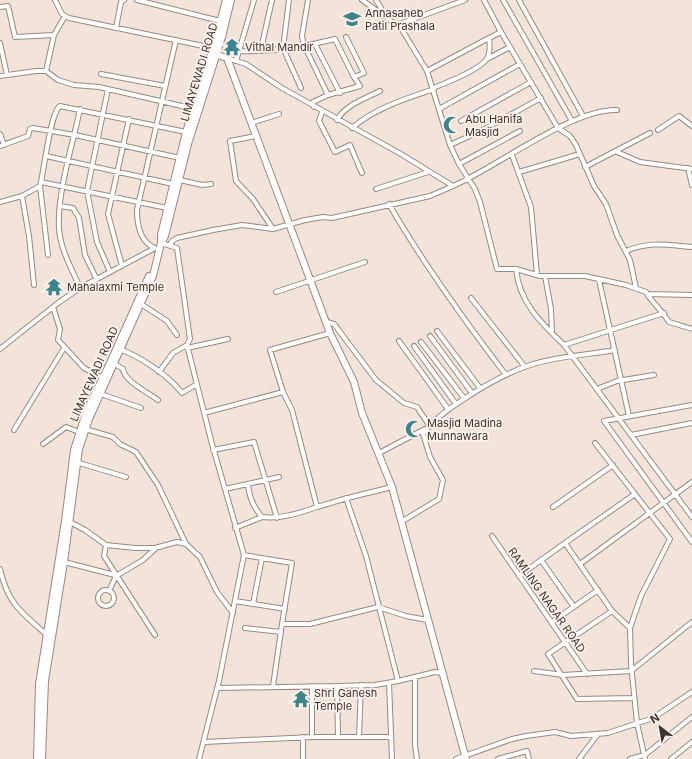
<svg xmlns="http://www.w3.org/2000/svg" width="692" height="759" font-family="Inter,sans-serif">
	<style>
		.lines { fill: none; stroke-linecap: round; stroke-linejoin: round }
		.street-casing { stroke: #978a81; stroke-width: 6 }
		.secondary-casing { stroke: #978a81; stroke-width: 8 }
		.street { stroke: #fff; stroke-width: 4 }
		.secondary { stroke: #fff; stroke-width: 6 }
		.labels { text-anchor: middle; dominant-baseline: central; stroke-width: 3.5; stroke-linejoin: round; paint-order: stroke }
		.poi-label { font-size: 11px; fill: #3a3430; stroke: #fef2ea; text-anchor: start }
		.street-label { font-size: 11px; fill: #3a3430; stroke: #fef2ea }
	</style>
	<rect width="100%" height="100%" fill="#f3e4db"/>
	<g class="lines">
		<g class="street-casing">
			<path id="street" d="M55,0L62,14L69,18L213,48
				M137,0L220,21
				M289,0L283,48L301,88
				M308,0L302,36L304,45L328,95
				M362,0L401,28L427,71L450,145L459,164L475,189L480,202L497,269H516L540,276H585L626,285L646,292C652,303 662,310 669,322L692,329
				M376,0L381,8L378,12
				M484,0L501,32L558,128L570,136L576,145L594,186L606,204L617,235L630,260L636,288
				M503,0L572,121
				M519,0L583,116
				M0,7L8,6L15,37L54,35
				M397,25L465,0
				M116,28L121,2L124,0
				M0,43L7,75
				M315,44L340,93
				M239,51C271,52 304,47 335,39L354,77
				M262,51L263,40L272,0
				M487,59L510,47
				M236,61L254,0
				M46,71L54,35L65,16
				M427,71L489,38
				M101,74L165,86
				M0,76L36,71H46L58,80L74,85L99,87L195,109
				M433,88C446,83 478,70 486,60C491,54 490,45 489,38L501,32
				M108,89L87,191L97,242L110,272
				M314,107L313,102L328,95L360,86L354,77L364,73L346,37
				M439,109L520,64
				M322,112L319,121L335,152L350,145L362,173
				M337,120C345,105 366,98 380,91
				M461,121L531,82
				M251,123L279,114
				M352,128C375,108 405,99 434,89
				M658,130L679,116L692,126
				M0,134L4,145
				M256,136L230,141L236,181L253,199L273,229
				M450,145L485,129L541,98
				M0,146L28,136L30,129L33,128L75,135L180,158
				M617,152L640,162L692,169
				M512,155L531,207L537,275
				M46,156L173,184
				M459,164L520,131
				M585,167L650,133
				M688,168L692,185
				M519,172L580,154
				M180,180L202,185L211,184
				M41,182L167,208
				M40,186L48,255
				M453,186C497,167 573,108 617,110
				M376,189L428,172
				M22,196L29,236L34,285
				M0,202L22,196L40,186C44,172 50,113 60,106L186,132
				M389,204C424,265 464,320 506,375
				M60,206L73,208L79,218L85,255L96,278
				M161,243L177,248L190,339L187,345L212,444L244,555L219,681L199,759
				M170,245L172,241L177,238L213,230L242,225L273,229L305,220L323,217L332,218L430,196L453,186L401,154L282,88L246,64L227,58
				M155,248C140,242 137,225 137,210L176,40
				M626,251C650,241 667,245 692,247
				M122,266L108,214L129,119
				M516,269C519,302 541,323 564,345L692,517
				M545,276L551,309L552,333
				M599,280L629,416
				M80,288C72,269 60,249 59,228C57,192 73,144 80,109
				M276,292L365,262
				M647,294L692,295
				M471,298L525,367
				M141,304L167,321L177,335
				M53,307L60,329L58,340L84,368L103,378
				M327,322L334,324L376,380L404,403L417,407L429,425
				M437,331L480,388
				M430,336L472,393
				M399,341L448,409
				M421,342L464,398
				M564,345L664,313
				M414,346L456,404
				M187,348L228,339
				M0,349L58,303L80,288L155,248
				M119,349C140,356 169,376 182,393L197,384
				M115,364L123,369C124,381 149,393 158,400
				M159,372L173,353L187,345
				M597,389L617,381L654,375
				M101,394L141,408
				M692,405L604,421L692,542
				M204,413L283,392
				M85,429L113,437L120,444L136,452L158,485L186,544
				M14,430L64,348
				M631,435L692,423
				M595,443L670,539L641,596L630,628L631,664L637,723L645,759
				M43,444L66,427L79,432
				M213,450L254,442L277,518
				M379,453L425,429
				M76,462L126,477
				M248,484C249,497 253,507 262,517C287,520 311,508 334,502C353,496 372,492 392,487
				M225,489L279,477
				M346,498L366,556L398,681L435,672L442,673
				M317,507L292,410L283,392L270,350L330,333
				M553,507L613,465
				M70,522L85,530L106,545L135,548H155L177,542L186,544L200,557L217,592L233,613
				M401,522L439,499L443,480L430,457L423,434C434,419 448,409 464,399C485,385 506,373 530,365C557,356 587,355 615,350
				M235,528L262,517
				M492,536L587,674
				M565,543L635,494
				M106,545L104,556L155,635
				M244,555L292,563L282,624H310L378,607L406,616L427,620
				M541,560L574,607
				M64,562L115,575
				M580,564L692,482
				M0,569C8,604 21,612 47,635
				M519,576L565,543L612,611
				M98 598a8 8 0 1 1 16 0a8 8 0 1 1-16 0Z
				M109,591L116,576L143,560L156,548
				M235,601L285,609
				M253,604L262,558
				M552,622L598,590
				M245,628L281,632
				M630,628L612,611L548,654L577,699L634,698
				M534,671L563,675L631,671L692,622
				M415,677V745L417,759
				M389,683L392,759
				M273,686L282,624
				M312,686V737H391
				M337,686L338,736
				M217,688L337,686L375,685L398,681
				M303,737V759
				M359,737L361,685
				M204,742L312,737
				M456,759L512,739L526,736L555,732L571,736L608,733L653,718L692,692
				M498,759L527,751L529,759
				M579,759L598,734
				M630,759L645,755L692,717
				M671,759L692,742"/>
		</g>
		<g class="secondary-casing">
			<path id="secondary" d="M211,53L227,58L330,333L354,382L362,413L392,487L466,759
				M161,243V235L186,132L215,42L226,0
				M37,759L39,684L65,521L74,450L87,410L110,363L149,276
				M42,759L45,681L64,562L79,449L89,419L153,276L161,243L165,236L188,144L222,37L231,0"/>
		</g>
		<use href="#street" class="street"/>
		<use href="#secondary" class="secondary"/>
	</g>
	<defs>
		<g id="university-bare" transform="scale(1.38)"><path d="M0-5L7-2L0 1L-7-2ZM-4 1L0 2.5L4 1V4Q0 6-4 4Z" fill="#3d848d" stroke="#fef2ea" stroke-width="2.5" paint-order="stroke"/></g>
		<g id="temple-bare" transform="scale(1.38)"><path d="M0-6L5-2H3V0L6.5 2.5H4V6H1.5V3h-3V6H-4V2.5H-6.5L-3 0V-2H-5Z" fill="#3d848d" stroke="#fef2ea" stroke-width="2.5" paint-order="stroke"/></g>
		<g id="mosque-bare" transform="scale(1.38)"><path d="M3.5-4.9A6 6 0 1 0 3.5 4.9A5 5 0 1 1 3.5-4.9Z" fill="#3d848d" stroke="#fef2ea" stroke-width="2.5" paint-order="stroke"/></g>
	</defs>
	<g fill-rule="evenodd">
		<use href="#university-bare" x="352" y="19"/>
		<use href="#temple-bare" x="232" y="47"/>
		<use href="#mosque-bare" x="452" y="125"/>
		<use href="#temple-bare" x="54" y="287"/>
		<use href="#mosque-bare" x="414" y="429"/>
		<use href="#temple-bare" x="301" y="699"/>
	</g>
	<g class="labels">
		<g class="poi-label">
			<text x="365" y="13">Annasaheb<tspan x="365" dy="13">Patil Prashala</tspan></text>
			<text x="245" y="47">Vithal Mandir</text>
			<text x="465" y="119">Abu Hanifa<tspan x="465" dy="13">Masjid</tspan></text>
			<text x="67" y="287">Mahalaxmi Temple</text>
			<text x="427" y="423">Masjid Madina<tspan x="427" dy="13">Munnawara</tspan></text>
			<text x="314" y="693">Shri Ganesh<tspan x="314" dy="13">Temple</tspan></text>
		</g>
		<g class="street-label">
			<text transform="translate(199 72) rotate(-73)">LIMAYEWADI ROAD</text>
			<text transform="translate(94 374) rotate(-66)">LIMAYEWADI ROAD</text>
			<text transform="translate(547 600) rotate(55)">RAMLING NAGAR ROAD</text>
		</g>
	</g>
	<g transform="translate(660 727) rotate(329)" stroke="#fef2ea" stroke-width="3" paint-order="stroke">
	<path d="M0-3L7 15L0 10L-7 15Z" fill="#3a3430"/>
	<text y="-6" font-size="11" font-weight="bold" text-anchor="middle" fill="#3a3430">N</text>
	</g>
</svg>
